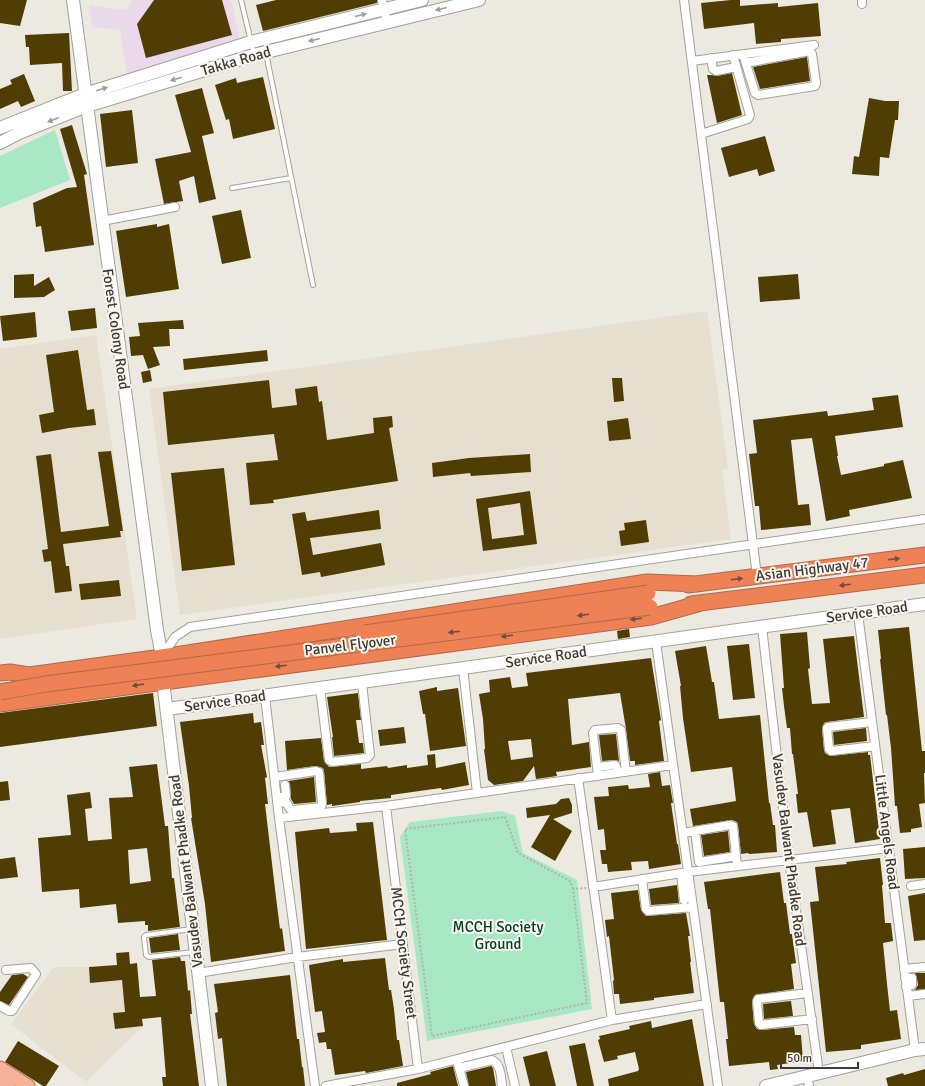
<svg xmlns="http://www.w3.org/2000/svg" width="925" height="1086" font-family="Signika,sans-serif">
	<style>
		.commercial { fill: #e9d9eb }
		.built { fill: #e6dfd0 }
		.green { fill: #a8e8c5 }
		.building { fill: #503d04; fill-rule: evenodd }
		.lines { fill: none; stroke-linecap: round; stroke-linejoin: round }
		.lane-casing { stroke: #a4a199; stroke-width: 6 }
		.street-casing { stroke: #a4a199; stroke-width: 10 }
		.secondary-casing { stroke: #a4a199; stroke-width: 14 }
		.primary-casing { stroke: #b0694b; stroke-width: 15 }
		.highway-casing { stroke: #b0694b; stroke-width: 17 }
		.path { stroke: #b5b2ac; stroke-width: 2; stroke-dasharray: 2 2; stroke-linecap: butt }
		.lane { stroke: #fff; stroke-width: 4 }
		.street { stroke: #fff; stroke-width: 8 }
		.secondary { stroke: #fff; stroke-width: 12 }
		.primary { stroke: #f5b499; stroke-width: 13 }
		.highway { stroke: #ee8255; stroke-width: 15 }
		.highway-bridge-casing { stroke: #b0694b; stroke-width: 17; stroke-linecap: butt }
		.highway-bridge { stroke: #ee8255; stroke-width: 15 }
		.oneway { fill: #9e9d9c }
		.oneway2 { fill: #725041 }
		.labels { text-anchor: middle; dominant-baseline: central; stroke-width: 4; stroke-linejoin: round; paint-order: stroke }
		.street-label { font-size: 15px; fill: #3d3b38; stroke: #faf6ee }
		.park-label { font-size: 15px; fill: #014029; stroke: #faf6ee }
	</style>
	<rect width="100%" height="100%" fill="#ece9e1"/>
	<path class="commercial" d="M132,0H231L241,45L127,75L120,30L92,27L89,5L126,10Z"/>
	<path class="built" d="M707,311L728,469L722,470L731,539L180,615L149,389Z
		M96,335L137,619L0,639V349Z
		M54,967H89L90,983L122,980L125,1012L113,1013L115,1029L143,1026L86,1082L11,1024Z"/>
	<path class="green" d="M55,130L70,180L0,208V156Z
		M502,811L515,816L523,853L577,880L592,1009L427,1041L400,837L410,822Z"/>
	<path class="building" d="M0,0H27L20,26L0,23Z
		M154,0H222L232,35L146,58L137,24Z
		M276,0H377V3L263,31L256,5Z
		M731,0H740V6L778,3V7L818,3L821,36L781,39V42L756,44L754,23L704,29L701,3Z
		M69,33L72,91H63L62,63L30,65L29,47H26L25,35Z
		M807,57L810,81L760,89L753,67Z
		M732,73L742,115L717,123L707,75H712L717,76Z
		M24,74L35,101L21,107L18,101L0,109V89L12,84L10,80Z
		M263,77L275,129L233,139L229,119L226,120L215,85L236,78L237,83Z
		M202,88L214,133L202,136L216,199L199,203L194,176L179,181L183,201L164,204L155,159L191,152L175,95Z
		M869,98L885,101H899L898,120H895L889,158L880,157L879,176L852,174L854,156L859,157Z
		M132,110L138,163L106,167L100,114Z
		M72,125L87,174L84,175L94,245L45,252L41,226L36,227L33,203L67,188L77,187L60,129Z
		M765,136L775,171L759,176L757,169L729,177L721,148Z
		M241,210L251,258L222,264L212,216Z
		M157,224V227L169,224L179,289L126,297L116,231Z
		M34,274V286L49,277L55,290L44,297L14,298V275Z
		M798,274L800,299L760,302L758,277Z
		M95,308L97,328L71,331L68,311Z
		M35,312L37,337L3,341L0,316Z
		M183,320L184,329H169L170,346L153,347L160,365L148,369L143,355L131,356L129,337L140,336L138,323Z
		M78,350L87,410L94,409L96,425L69,428L42,433L39,415L54,412L46,355Z
		M267,350L268,361L184,370L183,359Z
		M150,370L152,381L143,383L141,372Z
		M612,378H622L624,401L614,402Z
		M269,380L272,408L297,405L295,389L317,386L319,402L322,401L327,440L374,433L373,418L392,416L393,427L389,428L398,481L273,500L274,503L250,505L246,463L278,460L274,434L168,445L163,392Z
		M898,395L903,427L835,436L838,456H837L841,475L884,466V464L903,460L912,498L849,510L850,516L826,521L812,438L791,440L798,505L809,504L811,525L761,530L759,506H755L749,454L757,453L753,420L827,411L828,416L874,410L872,398Z
		M628,418L631,439L609,441L607,421Z
		M111,451L123,531H120L121,537L63,544L66,566H69L72,591L55,593L51,561L44,562L42,550L48,549L36,456L51,454L61,532L109,526L98,452Z
		M530,454L531,472L471,476L470,473L433,477L432,463L469,458Z
		M224,468L235,565L182,571L171,473Z
		M530,491L537,544L483,551L476,499ZM520,503L524,535L492,539L488,508Z
		M379,510L381,529L310,538L313,555L381,543L385,565L321,577L320,572L302,575L292,514L305,512L307,521Z
		M646,520L649,542L621,546L619,531L625,530L624,523Z
		M119,580L121,596L81,600L79,584Z
		M909,627L922,751H925V773H924L925,803L919,804L922,827L911,829V832L900,833L897,806H895L891,748L887,715H886L880,659H881L878,630Z
		M629,629L630,637L618,639L617,631Z
		M807,632L810,668L808,669L812,704L830,703L823,639L854,636L864,717L827,722L824,723L822,729L824,750L825,753L830,756L868,752V755H870L880,839L855,843L850,808L831,810L836,844L813,847L807,812L798,813L796,794H798L793,754H792L790,728H787L784,706L782,688H784L780,634Z
		M749,644L755,698L733,700L727,646Z
		M706,646L712,682H714L719,719L760,715L769,803H770L773,825H775L777,852L749,854L748,853L741,854L738,825L737,822L732,820L693,826L690,809L736,801L732,767L691,772L683,718L680,686H681L675,651Z
		M651,658L661,720L659,721L664,761L635,765V761H630L626,729L620,693L568,699L572,745L589,742L591,767L556,772L557,776L536,779L534,766L523,781L494,785L488,780L484,749H485L483,719L479,694L490,692L489,680L510,677L512,688L528,686L526,673ZM531,739L533,757L511,760L508,741Z
		M437,687V691L458,688L466,746L430,751L425,714H423L419,691Z
		M153,693L157,726L0,747V713Z
		M358,693L361,720H356L359,743H363L364,753L334,756L332,737H333L327,697Z
		M253,713L254,723L261,722L264,745H261L267,777L265,778L268,804H265L275,889L280,929L282,928L285,951L211,962L205,904L191,818H192L189,786L180,722Z
		M404,727L406,743L380,746L378,730Z
		M866,728L867,741L834,745L833,732Z
		M616,734L619,761L615,760L602,761L599,735Z
		M321,738L324,761L329,767L361,764V769L387,766L388,768L407,765V768L428,765L427,755L435,754L436,768L465,762L469,785L442,790L441,788L391,795V798L360,801V802L332,806V804L327,805L324,771L323,768L315,766L287,770L285,741Z
		M157,764L165,826H168L172,878H174L180,927L148,931V925H145V921L118,923L116,904L80,908L79,889L42,892L38,838L71,835L67,795L90,792L92,808L85,809L88,841L112,839L109,798L133,797L129,767ZM147,848L151,881L130,884L128,850Z
		M660,772L662,786L670,785L673,803H671L677,844H678L681,864L649,869L648,861L631,862L632,870L608,872L607,864H602L600,850H606L604,829L598,830L594,797L609,796L608,787L628,785L629,789L650,787L648,774Z
		M314,777L316,802L294,804L291,799L290,784L288,781Z
		M8,781L10,800L0,801V782Z
		M569,798L572,805V813L553,819L572,831L555,861L531,847L550,815L527,818L526,808L556,804L561,799Z
		M373,822L387,940L306,949L295,832L329,828L330,833L357,831L356,823Z
		M728,831L730,852L704,856L701,835Z
		M925,847V878L905,879L903,849Z
		M15,857L18,877L0,879V859Z
		M880,858L883,885H882L885,923H891L893,941L883,943L887,984L890,1011L897,1010L901,1039L861,1045V1049L826,1052L810,902L819,901L815,867L847,864L846,862Z
		M780,872L784,903H786L790,934H792L796,963L791,964L794,989L755,995L752,1002L754,1024L757,1029L761,1030L794,1027L795,1035H801L803,1061L777,1065L778,1069L770,1070L769,1062L729,1066L726,1039H728L724,1002H720L710,909H708L704,882Z
		M677,885L679,903L651,905L649,889Z
		M638,890L641,910L646,916L686,913L690,936H688L691,962H690L694,993L654,998V1000L620,1004L619,994H614L613,981L614,980L609,936L607,937L605,920L614,919L611,893Z
		M925,893V940L914,941L908,896Z
		M178,934L180,950L151,953L149,938Z
		M129,952L130,964L137,963L140,997L156,996L152,960L180,957L181,961H185L188,991L190,990L192,1014H190L199,1086H163L162,1077H166L161,1017L142,1019L143,1026L115,1029L113,1013L125,1012L122,980L90,983L89,967L117,965L116,953Z
		M385,958L389,990H391L394,1009L397,1040H399L403,1066L366,1073L365,1071L335,1075L331,1049H327L326,1042L319,1043L317,1033L325,1032L322,1011L315,1012L309,965L343,959V962Z
		M915,973H925V989L915,990L918,985L917,978Z
		M23,974L28,977L9,1005L0,1001V992L12,975Z
		M290,975L297,1039H299L302,1067H303L305,1086H227L222,1038L218,1039L215,1013L218,1012L214,984Z
		M791,1001L793,1016L764,1019L763,1004Z
		M692,1019L704,1086H609L608,1079L638,1071L639,1069L635,1052L617,1056L618,1059L604,1062L598,1040L600,1039L599,1036L630,1029L629,1026L651,1021L652,1028Z
		M18,1041L59,1066L46,1086H43L5,1062Z
		M585,1043L594,1086H577L569,1046Z
		M547,1051L556,1086H530L523,1057Z
		M453,1066L458,1086H397V1083L431,1074L430,1072Z
		M491,1066L493,1068L496,1086H469L466,1072Z
		M925,1069V1086H888L886,1078L903,1073L904,1075Z"/>
	<g class="lines">
		<g class="lane-casing">
			<path id="lane" d="M241,0L254,54
				M266,53L313,285
				M232,188L291,178
				M192,929L146,935L144,937L146,955L149,957L194,952"/>
		</g>
		<g class="street-casing">
			<path id="street" d="M382,0L387,22
				M684,0L757,576
				M862,0V4
				M743,54L755,93L758,95L815,86L816,83L812,54L810,51L746,63
				M711,58L713,69L716,71L736,67
				M692,61L814,45
				M701,134L748,119L750,115L733,55
				M102,221L175,207
				M858,614L915,1050
				M762,627L789,860L819,1073
				M656,642L718,1086
				M162,657L175,637L190,627L925,519
				M463,668L477,793
				M320,688L329,760L332,762L367,758L370,755L362,683
				M265,696L279,818L315,1086
				M872,722L828,727L827,728L829,749L831,751L875,746
				M597,767L615,765L616,766L618,773
				M598,776L593,733L595,730L618,728L621,730L626,772
				M275,777L316,771L319,772L322,804L321,807L293,810L290,809L286,802L277,803
				M578,778L612,1020
				M277,798L286,796L285,785
				M386,806L418,1069
				M279,818L386,806L673,765
				M695,831L699,862L731,857
				M683,833L730,825L733,826L737,866
				M681,873L684,900
				M642,879L646,909L648,911L693,907
				M911,886L925,884
				M593,887L688,872L889,848
				M904,969L925,967
				M198,973L297,957L403,944
				M905,978H912V985L906,987
				M808,993L758,999L757,1001L759,1023L761,1025L812,1019
				M908,996L925,994
				M0,1006L9,1011H12L36,974L31,968L6,970
				M506,1047L515,1086
				M458,1064L464,1086
				M459,1068L492,1060C501,1064 501,1077 502,1086
				M807,1076L809,1086
				M326,1086L418,1069L612,1020L707,1004"/>
		</g>
		<g class="secondary-casing">
			<path id="secondary" d="M73,0L157,630L162,657L163,681L212,1086
				M0,128L85,94L251,42L422,0
				M0,143L19,133L87,106L254,55L479,0
				M167,709L925,604
				M766,1086L915,1050L925,1049"/>
		</g>
		<g class="primary-casing">
			<path id="primary" d="M0,1068L28,1086
				M0,1081L8,1086"/>
		</g>
		<g class="highway-casing">
			<path id="highway" d="M688,585L925,555
				M691,604L925,575
				M0,673L10,672L29,675L162,657L647,582L698,584
				M0,704L651,617L701,603"/>
		</g>
		<path class="path" d="M573,889L570,881L518,853L505,817L405,829L432,1036L587,1003L573,889L586,888"/>
		<use href="#lane" class="lane"/>
		<use href="#street" class="street"/>
		<use href="#secondary" class="secondary"/>
		<use href="#primary" class="primary"/>
		<use href="#highway" class="highway"/>
		<g class="highway-bridge-casing">
			<path id="highway-bridge" d="M365,633L648,593
				M0,692L46,684L650,607"/>
		</g>
		<use href="#highway-bridge" class="highway-bridge"/>
	</g>
	<defs><path id="oneway-solid" d="M-6-.8H1V-3.2L6.5 0L1 3.2V.8H-6Z"/></defs>
	<g class="oneway">
		<use href="#oneway-solid" transform="translate(441 9) rotate(166)"/>
		<use href="#oneway-solid" transform="translate(361 15) rotate(-14)"/>
		<use href="#oneway-solid" transform="translate(314 40) rotate(166)"/>
		<use href="#oneway-solid" transform="translate(176 79) rotate(163)"/>
		<use href="#oneway-solid" transform="translate(102 89) rotate(-17)"/>
		<use href="#oneway-solid" transform="translate(53 120) rotate(159)"/>
	</g>
	<g class="oneway2">
		<use href="#oneway-solid" transform="translate(894 559) rotate(-7)"/>
		<use href="#oneway-solid" transform="translate(737 579) rotate(-7)"/>
		<use href="#oneway-solid" transform="translate(845 585) rotate(173)"/>
		<use href="#oneway-solid" transform="translate(583 615) rotate(173)"/>
		<use href="#oneway-solid" transform="translate(636 619) rotate(173)"/>
		<use href="#oneway-solid" transform="translate(454 632) rotate(173)"/>
		<use href="#oneway-solid" transform="translate(507 636) rotate(173)"/>
		<use href="#oneway-solid" transform="translate(281 666) rotate(173)"/>
		<use href="#oneway-solid" transform="translate(138 685) rotate(172)"/>
	</g>
	<g class="labels">
		<g class="street-label">
			<text transform="translate(236 61) rotate(-16)">Takka Road</text>
			<text transform="translate(116 329) rotate(82)">Forest Colony Road</text>
			<text transform="translate(812 569) rotate(-7)">Asian Highway 47</text>
			<text transform="translate(867 612) rotate(-8)">Service Road</text>
			<text transform="translate(350 645) rotate(-7)">Panvel Flyover</text>
			<text transform="translate(546 657) rotate(-8)">Service Road</text>
			<text transform="translate(225 701) rotate(-8)">Service Road</text>
			<text transform="translate(887 832) rotate(83)">Little Angels Road</text>
			<text transform="translate(789 850) rotate(83)">Vasudev Balwant Phadke Road</text>
			<text transform="translate(186 871) rotate(-97)">Vasudev Balwant Phadke Road</text>
			<text transform="translate(404 953) rotate(83)">MCCH Society Street</text>
		</g>
		<g class="park-label">
			<text x="498" y="927">MCCH Society<tspan x="498" dy="17">Ground</tspan></text>
		</g>
	</g>
	<path d="M781 1062v6h77v-6" fill="none" stroke="#3d3b38" stroke-width="2"/>
	<text x="787" y="1062" font-size="12" fill="#3d3b38" stroke="#faf6ee" stroke-width="3" paint-order="stroke">50 m</text>
</svg>
